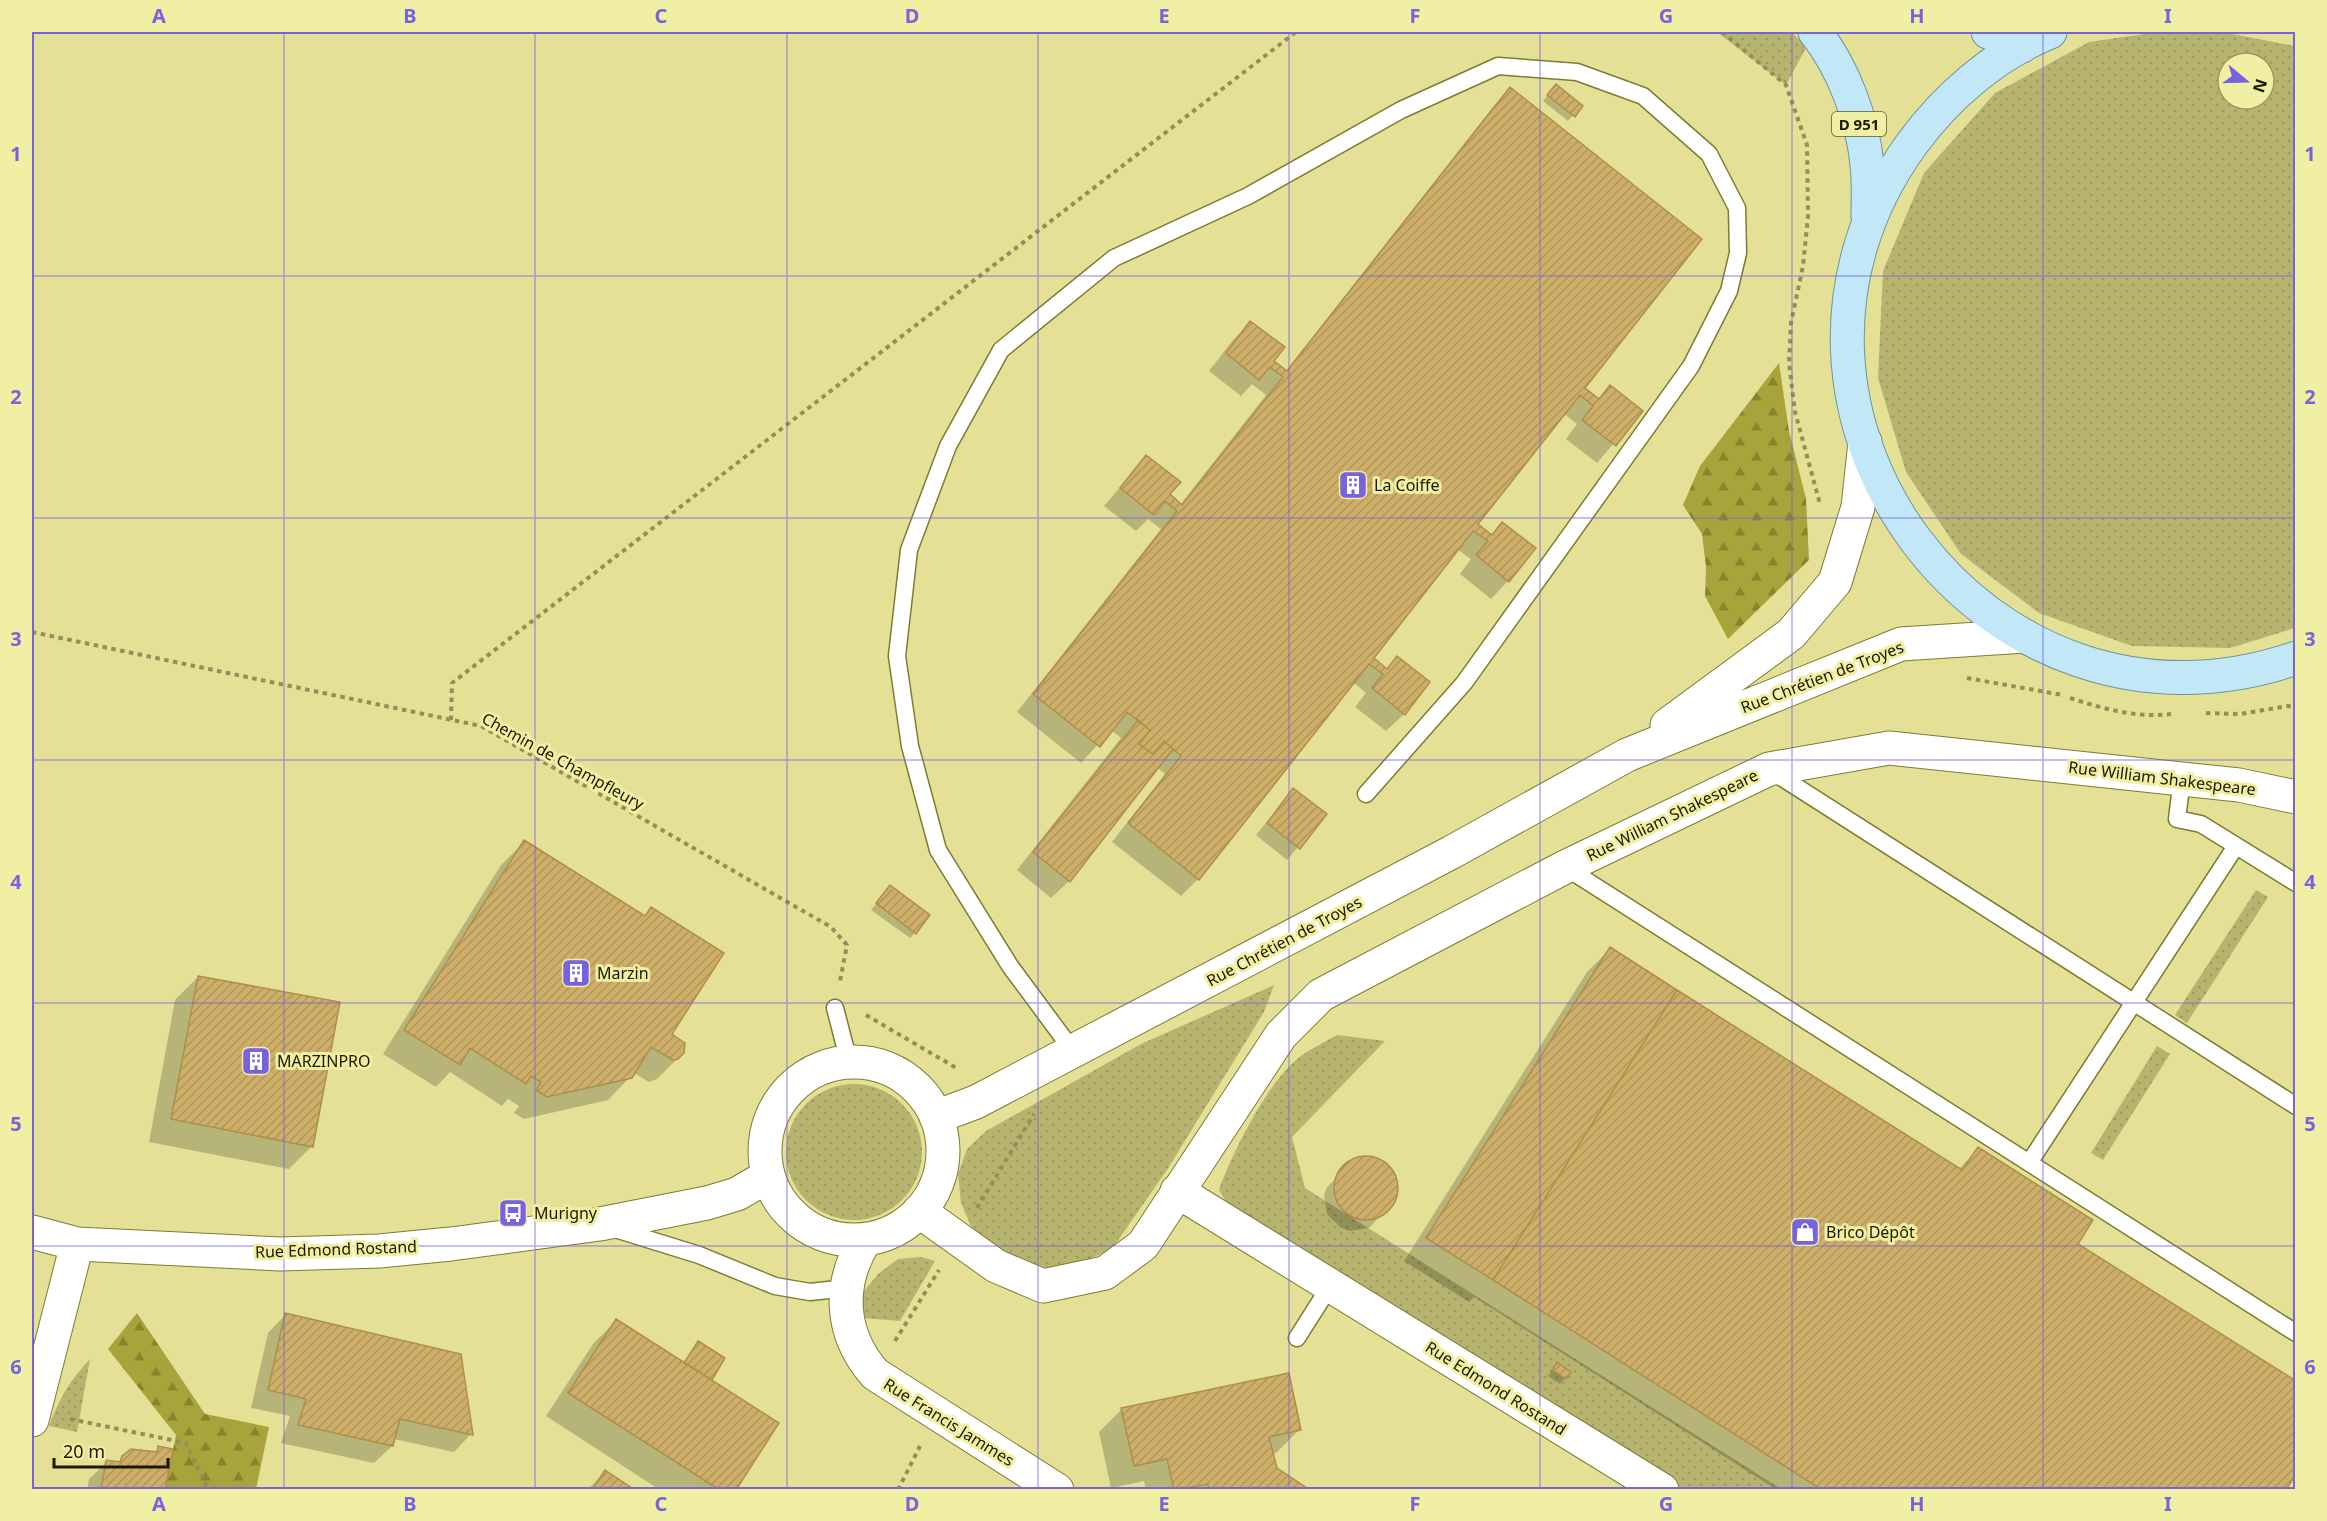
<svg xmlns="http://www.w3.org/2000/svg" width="2327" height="1521" font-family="'Noto Sans',sans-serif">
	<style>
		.grass { fill: url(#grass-dots); fill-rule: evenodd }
		.forest { fill: url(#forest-firs) }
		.shadow { fill: #0003 }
		.building { fill: url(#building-hatch); stroke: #ad8f49; stroke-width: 1.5 }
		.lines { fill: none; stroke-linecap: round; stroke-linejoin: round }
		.service-casing { stroke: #7f7b31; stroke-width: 19 }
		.minor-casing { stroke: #7f7b31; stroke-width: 35 }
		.primary-casing { stroke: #6e949d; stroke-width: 35 }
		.path { stroke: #928f59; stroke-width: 4; stroke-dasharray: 4.5 4.5; stroke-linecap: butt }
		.service { stroke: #fff; stroke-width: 16 }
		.minor { stroke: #fff; stroke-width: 33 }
		.primary { stroke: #c2e7f7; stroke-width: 33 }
		.grid { fill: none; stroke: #7763de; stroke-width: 1.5; stroke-opacity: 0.55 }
		.labels { text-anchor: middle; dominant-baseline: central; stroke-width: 6; stroke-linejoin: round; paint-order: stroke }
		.shield { fill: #f1efa3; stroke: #5b5931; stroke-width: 1.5 }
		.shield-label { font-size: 15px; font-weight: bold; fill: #1b1900 }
		.poi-label { font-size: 16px; fill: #1b1900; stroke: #f1efa3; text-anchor: start }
		.street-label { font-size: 16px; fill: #1b1900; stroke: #f1efa3 }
		.neatline { fill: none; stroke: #7763de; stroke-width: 2 }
		.grid-label { font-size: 20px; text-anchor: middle; font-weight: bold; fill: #7763de }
	</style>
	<defs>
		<pattern id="grass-dots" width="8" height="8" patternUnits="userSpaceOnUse" patternTransform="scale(1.5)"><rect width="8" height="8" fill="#b7b470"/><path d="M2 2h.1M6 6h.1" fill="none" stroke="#9d9a5f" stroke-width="1.8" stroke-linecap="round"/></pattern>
		<pattern id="forest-firs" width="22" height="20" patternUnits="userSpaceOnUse" patternTransform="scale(1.5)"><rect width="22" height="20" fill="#a8a33a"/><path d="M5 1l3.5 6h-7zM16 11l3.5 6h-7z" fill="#88842e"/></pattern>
		<pattern id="building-hatch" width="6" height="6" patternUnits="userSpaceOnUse" patternTransform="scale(1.5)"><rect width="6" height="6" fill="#ceaf69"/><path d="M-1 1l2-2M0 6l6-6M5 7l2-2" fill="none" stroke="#b09659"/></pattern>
	</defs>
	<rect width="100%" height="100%" fill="#e4e196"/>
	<path class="grass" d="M1717,32H1791L1807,46L1786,85Z
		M2158,32H2222L2295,46V628L2230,648L2132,646L2039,613L1961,554L1906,472L1878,378L1883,271L1924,173L1995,93L2089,42ZM2228,63H2264V99H2228Z
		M2256,890L2268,897L2187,1023L2175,1015Z
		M1274,985L1264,1012L1167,1170L1112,1249L1060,1272L1005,1256L973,1231L961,1203L958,1174L967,1149L986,1131L1141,1044Z
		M1337,1035L1385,1041L1292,1137L1305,1188L1781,1489H1669L1232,1212L1219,1190C1232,1153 1269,1079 1301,1056C1312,1048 1325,1042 1337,1035Z
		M2157,1046L2170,1054L2103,1160L2091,1153Z
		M786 1152a68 68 0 1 1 136 0a68 68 0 1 1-136 0Z
		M921,1257L935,1261L900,1321L862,1318L861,1295L878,1274L898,1259Z
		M90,1359L77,1432L49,1426C59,1399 70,1380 90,1359Z"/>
	<path class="forest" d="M1779,363L1789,431L1806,499L1809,560L1728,639L1705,596L1706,567L1702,534L1683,505L1700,466Z
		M137,1313L205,1414L269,1427L256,1489H165L176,1435L108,1349Z"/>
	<path class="shadow" d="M1510,89L1583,388L1598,399L1610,387L1641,411L1597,463L1566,439L1577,424L1563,413L1476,525L1490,536L1502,524L1508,581L1491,599L1460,574L1471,559L1457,549L1371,658L1385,670L1397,658L1404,714L1386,731L1355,707L1366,693L1353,682L1198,879L1181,896L1112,842L1165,774L1157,767L1069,881L1051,898L1017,870L1121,738L1111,730L1081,763L1017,712L1161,529L1148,519L1136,531L1104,506L1146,457L1168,495L1180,505L1266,395L1252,384L1241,396L1209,371L1233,340L1250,323L1272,361L1285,372L1493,107Z
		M1550,92L1581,106L1568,121L1543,101Z
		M1293,790L1325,815L1287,860L1256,835Z
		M524,842L643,917L651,909L670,1035L681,1055L657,1079L649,1082L634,1073L608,1100L524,1119L514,1113L519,1106L508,1099L502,1106L450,1072L436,1087L383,1054L501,865Z
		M890,886L915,933L910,938L871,910Z
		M1610,949L1958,1170L1978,1149L2076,1245L2284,1490H1777L1474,1297L1469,1302L1404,1261L1587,972Z
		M198,977L312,1146L289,1169L149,1142L175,1000Z
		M1375,1159L1392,1171L1397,1191L1394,1201L1369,1228L1349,1231L1341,1228L1327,1214L1324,1195L1327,1187L1355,1160Z
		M285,1315L471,1434L454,1452L394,1439L392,1446L374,1463L281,1443L290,1416L251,1408L268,1333Z
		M616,1321L683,1363L698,1343L710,1379L734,1490H660L546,1416L593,1344Z
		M1557,1364L1565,1378L1560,1384L1548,1376Z
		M1122,1409L1299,1430L1276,1453L1272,1454L1275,1469L1307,1490H1146L1144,1481L1111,1488L1099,1432Z
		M159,1448L164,1490H87L89,1479L107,1462L117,1463L123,1457L154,1453Z
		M605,1472L632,1490H587Z"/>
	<path class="building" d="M1556,84L1583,106L1575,117L1547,95Z
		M1510,87L1702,239L1585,388L1599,399L1610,385L1643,411L1616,446L1582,420L1593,406L1580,395L1478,524L1492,535L1502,522L1536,548L1509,582L1476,555L1488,541L1473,531L1374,658L1387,669L1397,656L1430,682L1405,715L1372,688L1383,674L1369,664L1199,880L1128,823L1181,756L1164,741L1153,754L1139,744L1150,730L1127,712L1100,747L1033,694L1177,511L1165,501L1154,515L1120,488L1146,455L1181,482L1170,494L1182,505L1283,377L1270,367L1259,380L1226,353L1250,321L1285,347L1274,361L1287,371Z
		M1138,720L1150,730L1139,744L1153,754L1164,741L1173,749L1070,882L1033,852Z
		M1293,788L1327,814L1300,849L1267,823Z
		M524,840L645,916L651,907L724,953L672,1034L685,1043L684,1053L678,1059L673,1060L651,1047L632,1078L547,1097L536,1090L541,1082L531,1076L526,1084L470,1048L460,1065L404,1030Z
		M890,885L930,915L916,934L876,903Z
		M1610,947L1677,990L1493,1280L1426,1238Z
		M198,976L340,1002L313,1147L171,1119Z
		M1677,990L1962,1170L1978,1147L2093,1220L2078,1244L2296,1381V1474L2286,1490H1822L1493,1280Z
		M1334 1188a32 32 0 1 1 64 0a32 32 0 1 1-64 0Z
		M285,1313L461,1354L473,1435L400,1419L393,1446L298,1425L306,1399L268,1390Z
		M616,1319L779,1423L736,1490H713L715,1487L568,1393Z
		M698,1341L725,1358L712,1380L684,1363Z
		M1557,1362L1571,1372L1566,1379L1552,1370Z
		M1289,1373L1301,1430L1269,1437L1277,1468L1310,1490H1209L1208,1484L1174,1490L1167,1459L1134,1466L1121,1408Z
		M158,1446L173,1449L165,1490H101L106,1460L120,1462L122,1456L131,1449L157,1452Z
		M605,1470L635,1490H592Z"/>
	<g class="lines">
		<g class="service-casing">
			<path id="service" d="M1770,770L2296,1106
				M2182,779L2177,819L2201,824L2296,883
				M1565,867L2296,1333
				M835,1008L849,1062
				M1073,1051L1010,966L938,850L910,746L897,656L909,550L948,446L1001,350L1114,258L1248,196L1401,110L1498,66L1577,72L1643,96L1709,154L1737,208L1738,253L1729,291L1691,366L1464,683L1366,794
				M2029,1163L2236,846
				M612,1228L699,1255L775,1286L810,1292L847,1288
				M1297,1338L1330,1286"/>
		</g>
		<g class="minor-casing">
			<path id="minor" d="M1667,725L1791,634L1835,582L1858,507L1865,442
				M765 1151a89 89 0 1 1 178 0a89 89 0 1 1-178 0Z
				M936,1117L976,1102L1452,852L1627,755L1901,644L2025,636
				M1177,1191L1662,1490
				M919,1211L996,1266L1043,1286L1105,1273L1143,1245L1281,1035L1321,995L1565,867L1769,769L1889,748L2239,785L2296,797
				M32,1232L77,1244
				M865,1240C837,1285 840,1334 875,1374L1057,1490
				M32,1420L77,1244L280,1254L379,1251L451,1244L600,1224L707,1203L737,1194L768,1176"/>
		</g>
		<g class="primary-casing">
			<path id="primary" d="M1815,32C1843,67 1863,120 1867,165C1869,182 1868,200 1868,217
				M1988,32L2022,46
				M2050,32C1994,55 1946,97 1911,145C1721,410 1987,765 2296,658"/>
		</g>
		<path class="path" d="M1722,32L1786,85L1807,145L1808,216L1803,266L1791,323L1789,363L1795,412L1820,504
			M32,632L481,726L831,927L847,945L840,981
			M1967,678L2063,695
			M2070,698C2104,709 2136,718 2171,714
			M2206,713L2241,714L2288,706L2296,708
			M451,720L452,683L1296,32
			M866,1015L958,1069
			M977,1208L1034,1114
			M895,1341L939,1270
			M70,1419L186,1443L208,1490
			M898,1490L920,1446"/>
		<use href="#service" class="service"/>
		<use href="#minor" class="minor"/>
		<use href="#primary" class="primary"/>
	</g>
	<path class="grid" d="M284,32V1490M535,32V1490M787,32V1490M1038,32V1490M1289,32V1490M1540,32V1490M1792,32V1490M2043,32V1490M32,276H2296M32,518H2296M32,760H2296M32,1003H2296M32,1246H2296"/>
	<defs>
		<g id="building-square" transform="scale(1.5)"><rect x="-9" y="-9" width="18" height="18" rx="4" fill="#7763de" stroke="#f1efa3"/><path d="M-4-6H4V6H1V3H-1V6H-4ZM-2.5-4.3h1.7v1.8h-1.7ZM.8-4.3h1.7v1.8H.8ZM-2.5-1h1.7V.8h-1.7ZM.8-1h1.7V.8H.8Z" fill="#fff"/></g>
		<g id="bus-square" transform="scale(1.5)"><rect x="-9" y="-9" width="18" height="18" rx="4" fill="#7763de" stroke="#f1efa3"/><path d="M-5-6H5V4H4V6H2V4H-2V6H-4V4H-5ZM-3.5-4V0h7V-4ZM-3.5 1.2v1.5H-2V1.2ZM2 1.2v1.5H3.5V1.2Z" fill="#fff"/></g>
		<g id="shop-square" transform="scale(1.5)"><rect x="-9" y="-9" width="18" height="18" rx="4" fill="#7763de" stroke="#f1efa3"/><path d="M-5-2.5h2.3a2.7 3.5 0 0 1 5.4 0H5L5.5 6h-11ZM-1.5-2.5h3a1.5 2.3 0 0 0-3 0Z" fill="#fff"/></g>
	</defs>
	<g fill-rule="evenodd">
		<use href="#building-square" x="1353" y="485"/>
		<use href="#building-square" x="576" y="973"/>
		<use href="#building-square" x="256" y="1061"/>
		<use href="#bus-square" x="513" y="1213"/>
		<use href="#shop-square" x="1805" y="1232"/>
	</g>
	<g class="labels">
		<rect class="shield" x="1832" y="112" width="54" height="24" rx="4.5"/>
		<g class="shield-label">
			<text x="1859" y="124">D 951</text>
		</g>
		<g class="poi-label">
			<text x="1374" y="485">La Coiffe</text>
			<text x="597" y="973">Marzin</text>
			<text x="277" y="1061">MARZINPRO</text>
			<text x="534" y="1213">Murigny</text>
			<text x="1826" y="1232">Brico Dépôt</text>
		</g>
		<g class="street-label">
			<text transform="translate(1822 677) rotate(-21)">Rue Chrétien de Troyes</text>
			<text transform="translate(563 761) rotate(29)">Chemin de Champfleury</text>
			<text transform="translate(2162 778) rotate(7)">Rue William Shakespeare</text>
			<text transform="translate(1672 815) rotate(-26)">Rue William Shakespeare</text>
			<text transform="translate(1284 941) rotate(-28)">Rue Chrétien de Troyes</text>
			<text transform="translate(336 1249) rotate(-2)">Rue Edmond Rostand</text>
			<text transform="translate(1496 1388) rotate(32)">Rue Edmond Rostand</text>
			<text transform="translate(949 1422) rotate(32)">Rue Francis Jammes</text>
		</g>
	</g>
	<rect width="2327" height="1521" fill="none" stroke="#f1efa3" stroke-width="66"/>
	<g transform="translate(2246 81) rotate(109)"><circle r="28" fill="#f1efa3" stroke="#9b9962" stroke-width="1.5"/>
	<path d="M0-4.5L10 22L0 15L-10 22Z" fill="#7763de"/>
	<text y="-9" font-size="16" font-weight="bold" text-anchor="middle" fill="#1b1900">N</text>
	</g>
	<path d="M54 1458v9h114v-9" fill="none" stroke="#1b1900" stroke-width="3"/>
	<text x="63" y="1458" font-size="18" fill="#1b1900" stroke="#f1efa3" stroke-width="4.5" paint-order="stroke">20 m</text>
	<rect x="33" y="33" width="2261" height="1455" class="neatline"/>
	<g class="grid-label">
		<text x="159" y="23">A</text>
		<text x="410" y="23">B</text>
		<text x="661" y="23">C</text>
		<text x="912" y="23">D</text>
		<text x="1164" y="23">E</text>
		<text x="1415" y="23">F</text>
		<text x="1666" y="23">G</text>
		<text x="1917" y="23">H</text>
		<text x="2168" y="23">I</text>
		<text x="16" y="161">1</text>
		<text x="2310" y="161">1</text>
		<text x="16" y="404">2</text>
		<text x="2310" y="404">2</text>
		<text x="16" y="646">3</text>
		<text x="2310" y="646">3</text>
		<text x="16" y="889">4</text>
		<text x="2310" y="889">4</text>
		<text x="16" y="1131">5</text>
		<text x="2310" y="1131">5</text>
		<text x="16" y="1374">6</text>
		<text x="2310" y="1374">6</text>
		<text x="159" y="1511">A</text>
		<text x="410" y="1511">B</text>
		<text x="661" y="1511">C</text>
		<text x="912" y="1511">D</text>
		<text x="1164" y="1511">E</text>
		<text x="1415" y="1511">F</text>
		<text x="1666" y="1511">G</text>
		<text x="1917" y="1511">H</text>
		<text x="2168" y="1511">I</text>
	</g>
</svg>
